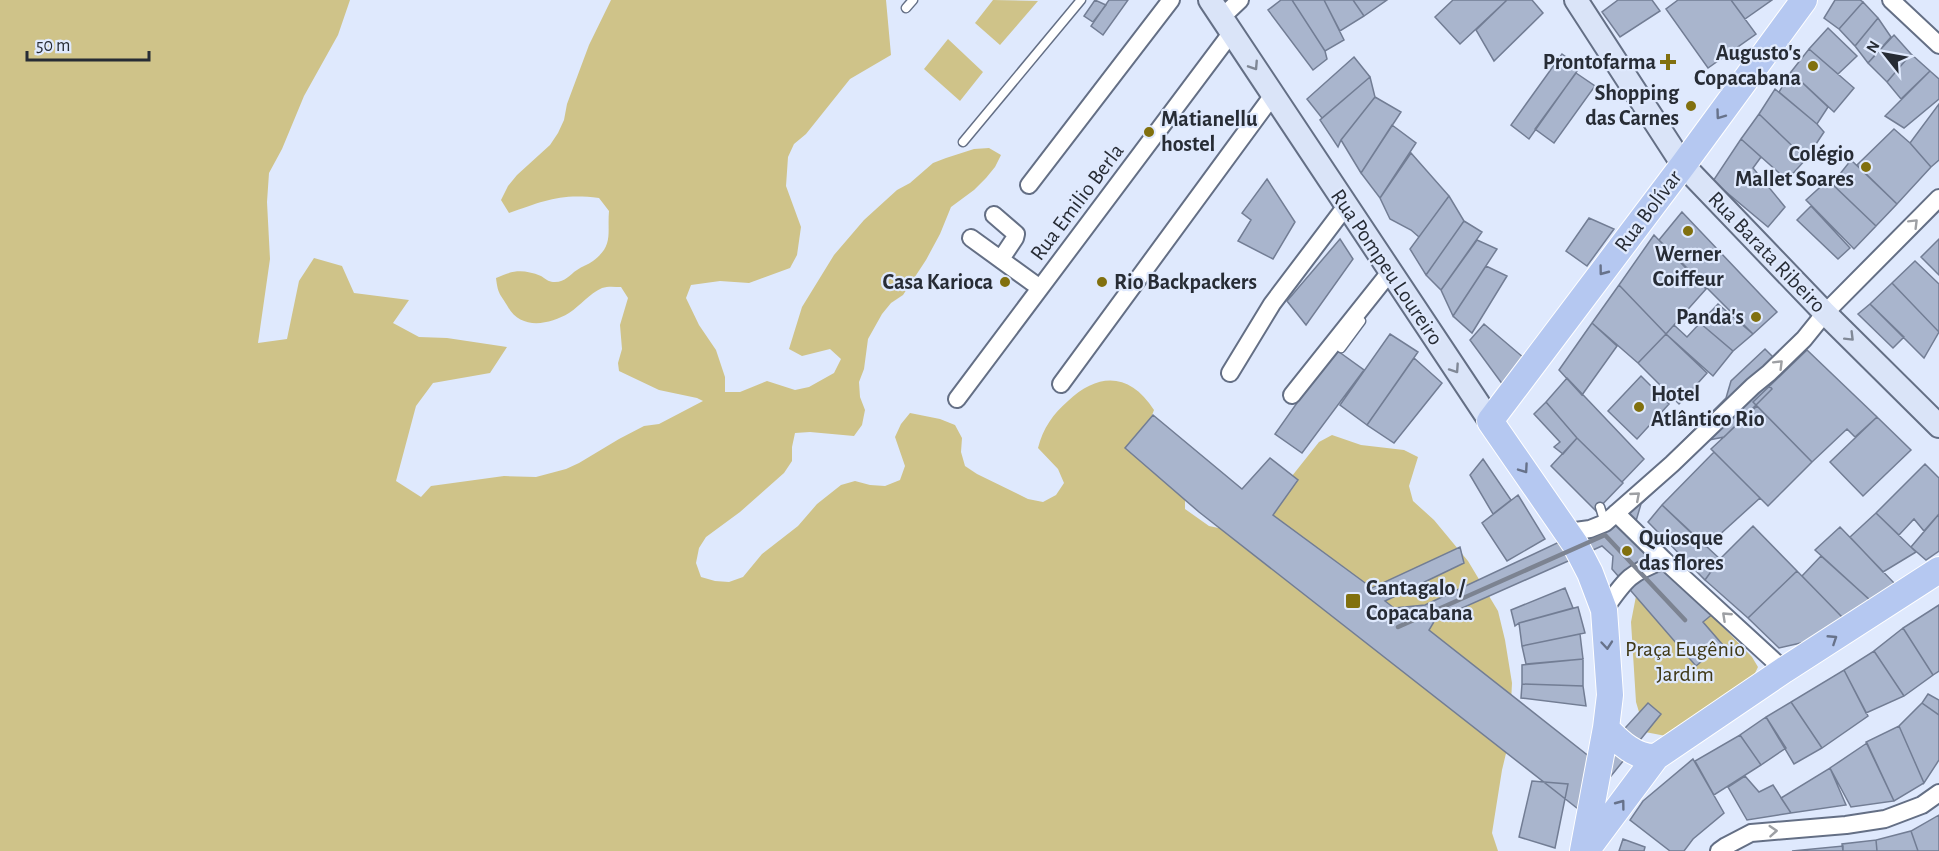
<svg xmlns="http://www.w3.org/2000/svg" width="1939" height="851" font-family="'Alegreya Sans',sans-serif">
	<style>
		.green { fill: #cfc389 }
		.building { fill: #a9b5cd; stroke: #727d94; stroke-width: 1.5 }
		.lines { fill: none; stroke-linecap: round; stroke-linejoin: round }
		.lane-casing { stroke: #646f85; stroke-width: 11 }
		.street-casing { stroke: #646f85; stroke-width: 20 }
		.secondary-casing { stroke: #646f85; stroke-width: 26 }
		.primary-casing { stroke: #fff; stroke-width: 28 }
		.lane { stroke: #fff; stroke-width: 8 }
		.street { stroke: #fff; stroke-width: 16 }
		.secondary { stroke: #dae4f8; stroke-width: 22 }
		.primary { stroke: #b5c8f1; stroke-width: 26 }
		.rail { stroke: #7c8391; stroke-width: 4.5 }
		.oneway { stroke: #808896 }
		.oneway2 { stroke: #67728a }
		.oneway3 { stroke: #9ea0a4 }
		.poi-dot { fill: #81700e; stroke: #dfe9fd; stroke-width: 2 }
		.labels { text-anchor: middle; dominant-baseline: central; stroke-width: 4.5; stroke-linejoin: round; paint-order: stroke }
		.poi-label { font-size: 22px; font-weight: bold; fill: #272c35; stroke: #dfe9fd; text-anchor: end }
		.street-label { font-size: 22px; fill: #272c35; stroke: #dfe9fd }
		.park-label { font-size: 22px; fill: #3f3815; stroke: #dfe9fd }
	</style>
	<rect width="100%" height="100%" fill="#dfe9fd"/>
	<path class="green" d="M0,0H350L338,35L304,96L282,149L269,173L267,202L270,259L258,343L287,339L299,281L314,258L342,266L354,293L409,300L393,323L419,337L447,338L507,347L490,373L433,383L416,406L396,481L421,497L431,486L504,476L536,477L566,469L579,463L619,439L644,426L659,424L703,401L697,398L659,390L619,371L618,363L622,349L620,325L628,298L621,287C615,287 608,286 602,288C589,294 581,305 569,313C549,325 521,330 508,307C500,293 498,295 496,278C513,270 523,269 541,276C544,278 549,282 553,282C565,283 569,275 577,270C582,266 588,265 593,261C614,245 607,234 609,211L599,198C560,193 544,201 509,213L501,200L508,186L517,175L550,145L558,133L564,120L567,104L589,45L611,0H886L891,55L850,79L806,134L794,144L788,157L786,186L801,227L797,255L790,268L749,283L720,281L691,285L686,298L699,325L716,350L725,377V392H740L767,381L795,390L809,387L834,373L841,359L830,349L802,356L789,349L802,307L834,255L864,220L897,190L910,183L933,163L946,158L974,149L989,148L1001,155L995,167L986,178L974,190L951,207L940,234L926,260L903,295L891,303L882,314L868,339L864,369L859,382L860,397L865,410L862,425L854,436L810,432L795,433L792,447V461L784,473L740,512L706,537L699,548L696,563L701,577L715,581L729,582L743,577L762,554L798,526L817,504L841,485L855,481L870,485L885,486L900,480L905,466L895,437L901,424L910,413L940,419L955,425L962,438L961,452L965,466L977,474L1028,499L1043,502L1056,495L1064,483L1058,469L1038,448C1043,428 1053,414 1068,401C1099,372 1130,373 1154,410L1149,423L1185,495V509L1209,526L1223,529L1292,476L1319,442L1332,435L1361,445L1404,450L1418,457L1409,486L1413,501L1434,520L1468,561L1498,611L1505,640L1512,683L1509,741L1502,770L1492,833L1498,851H0Z
		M993,0L1038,1L1000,45L975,23Z
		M948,39L983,72L960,101L924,69Z
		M1672,574L1752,657L1758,667L1751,681L1666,736L1645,732L1636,702L1631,622L1637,591Z"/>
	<path class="building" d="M1095,0L1106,5L1093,22L1084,16Z
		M1109,0H1128L1103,35L1091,26Z
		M1281,0H1292L1325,51L1327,59L1313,70L1268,10Z
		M1292,0H1324L1344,40L1325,51Z
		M1324,0H1353L1364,16L1340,31Z
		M1353,0H1387L1364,16Z
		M1453,0H1507L1460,44L1435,17Z
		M1507,0H1532L1543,13L1494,61L1476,30Z
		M1618,0H1652L1660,11L1620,37L1602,12Z
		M1678,0H1731L1756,34L1708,68L1666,9Z
		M1731,0H1772L1745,19Z
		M1835,0H1860L1863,2L1839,29L1824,18Z
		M1863,2L1878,18L1855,46L1839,29Z
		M1878,18L1891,37L1868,63L1855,46Z
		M1828,28L1857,56L1838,74L1809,49Z
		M1894,35L1911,54L1887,82L1868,63Z
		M1809,49L1854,88L1834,112L1791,72Z
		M1562,54L1580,67L1529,139L1511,125Z
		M1911,54L1930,71L1901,99L1887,82Z
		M1354,57L1370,77L1322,118L1307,99Z
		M1930,71L1939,79V99L1904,128L1885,116Z
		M1791,72L1828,107L1817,124L1779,92Z
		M1576,73L1595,86L1554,143L1535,129Z
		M1370,77L1375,97L1341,140L1338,147L1320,120Z
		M1775,89L1817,124L1824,132L1806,159L1759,114Z
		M1375,97L1401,112L1361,173L1341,140Z
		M1939,104V160L1931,167L1910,143Z
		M1759,114L1806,159L1787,180L1741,139Z
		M1392,125L1416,143L1380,198L1361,173Z
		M1894,129L1910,143L1931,167L1897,204L1857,165Z
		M1741,139L1761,157L1753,168L1785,207L1768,227L1713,181Z
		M1411,153L1449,196L1419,237L1411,230L1390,219L1380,198Z
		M1851,160L1897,204L1876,226L1832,184Z
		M1267,179L1295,222L1273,259L1238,241L1251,220L1242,213Z
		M1828,180L1876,226L1854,249L1806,200Z
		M1449,196L1464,221L1426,275L1410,249Z
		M1811,206L1850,248L1838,259L1797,220Z
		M1682,212L1777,312L1753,334L1659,240Z
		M1589,218L1614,229L1587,266L1566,251Z
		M1464,221L1482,232L1441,290L1426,275Z
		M1654,235L1706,289L1666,334L1619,285Z
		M1340,239L1353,259L1306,325L1287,301Z
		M1939,239V275L1921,257Z
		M1477,240L1497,249L1453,316L1441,290Z
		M1915,261L1939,284V332L1892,283Z
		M1486,266L1507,276L1472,333L1453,316Z
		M1892,283L1939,332L1924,358L1870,304Z
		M1619,285L1666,334L1638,363L1592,323Z
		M1718,304L1753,334L1733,351L1700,323Z
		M1870,304L1904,337L1893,348L1858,314Z
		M1592,323L1617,346L1582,395L1559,370Z
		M1700,323L1733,351L1713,376L1666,334L1674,325L1687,337Z
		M1484,324L1524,358L1503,385L1470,340Z
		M1390,334L1418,352L1367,425L1340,405Z
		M1666,334L1707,373L1679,404L1638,363Z
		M1335,349L1364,370L1302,453L1275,434Z
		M1765,349L1784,368L1768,384L1772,389L1724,437L1709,440L1641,504L1636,521L1721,607L1703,622L1722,644L1696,666L1612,569L1613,556L1602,546L1435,620L1429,630L1595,761L1648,703L1661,714L1582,812L1199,512L1125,448L1153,415L1242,489L1270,458L1298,480L1273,515L1372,588L1460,547L1464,563L1385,601L1394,608L1425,605L1602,522L1726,398L1731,381Z
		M1807,350L1877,417L1855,437L1847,429L1812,462L1753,402Z
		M1414,358L1442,383L1394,443L1367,425Z
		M1641,376L1669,404L1637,439L1608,411Z
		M1567,378L1644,459L1622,482L1577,438L1546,402Z
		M1546,402L1577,438L1563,454L1554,447L1560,442L1534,414Z
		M1757,406L1812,462L1768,506L1711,449Z
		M1877,417L1911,450L1863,496L1830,462Z
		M1577,438L1623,483L1596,511L1551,466Z
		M1714,452L1760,498L1706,547L1662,505Z
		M1483,459L1511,500L1493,514L1470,475Z
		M1925,464L1939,478V514L1924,531L1914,519L1899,535L1876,513Z
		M1518,495L1545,539L1507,561L1482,523Z
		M1662,505L1720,559L1705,580L1648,522Z
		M1876,513L1916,552L1883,572L1850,537Z
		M1939,514V551L1926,560L1911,547Z
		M1753,526L1797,571L1748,618L1705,580L1720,559Z
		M1840,527L1896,585L1871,601L1815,550Z
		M1821,556L1871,601L1843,618L1802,576Z
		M1797,571L1843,618L1805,642L1779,648L1748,618Z
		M1565,588L1573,608L1519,623L1515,626L1511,610Z
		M1939,605V671L1933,675L1903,628Z
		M1578,607L1585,633L1522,646L1519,623Z
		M1903,628L1933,675L1904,696L1874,651Z
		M1580,634L1583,659L1526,664L1522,646Z
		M1874,651L1904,696L1866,713L1844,670Z
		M1583,659V686L1522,684V665Z
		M1844,670L1868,716L1822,748L1791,702Z
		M1522,684L1583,686L1586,706L1521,698Z
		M1928,694L1939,700V715L1922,703Z
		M1791,702L1822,748L1794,764L1766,717Z
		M1922,703L1939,715V760L1924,783L1899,726Z
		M1766,717L1786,748L1761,765L1740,735Z
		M1899,726L1924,783L1894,801L1866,742Z
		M1740,735L1761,765L1714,795L1695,761Z
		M1867,743L1894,801L1851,807L1830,768Z
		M1693,759L1724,813L1693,839L1684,851H1670L1630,820L1643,801Z
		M1830,768L1846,805L1791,813L1781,798Z
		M1745,776L1759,792L1773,785L1791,813L1747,820L1728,787Z
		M1532,781L1568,784L1555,848L1519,837Z
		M1939,815V851H1918L1911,831Z
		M1911,831L1918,851H1877L1876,840Z
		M1623,839L1645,847L1644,851H1619Z
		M1876,840L1877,851H1843L1842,844Z
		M1843,846V851H1792Z"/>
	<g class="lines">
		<g class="lane-casing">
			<path id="lane" d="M906,8L913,0
				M963,142L1081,0
				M1341,348L1361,321
				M1600,507L1605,523"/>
		</g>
		<g class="street-casing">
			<path id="street" d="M1891,0L1939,45
				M1221,18L1240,0
				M1029,185L1171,0
				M994,215L1016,234L1015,238L1001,259
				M971,238L1040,288
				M1230,373L1272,304L1346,206
				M1061,384L1273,95
				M1292,395L1390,272
				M957,399L1232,32
				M1616,513L1664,560L1784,670
				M1568,532L1590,529L1605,523L1672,464L1753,386L1769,373L1804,339L1825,313L1939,198
				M1604,610C1626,579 1628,574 1664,560
				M1719,851L1726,846L1751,833L1846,825L1885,819L1922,805L1939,793"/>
		</g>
		<g class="secondary-casing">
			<path id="secondary" d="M1210,0L1490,421
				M1576,0L1683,165L1825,313L1939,426"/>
		</g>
		<g class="primary-casing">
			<path id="primary" d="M1606,728C1620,743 1636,758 1656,757
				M1583,851L1606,728L1610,695L1604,610L1590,573L1575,544L1490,421L1683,165L1804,0
				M1586,851L1656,757L1784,670L1939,570"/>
		</g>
		<use href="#lane" class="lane"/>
		<use href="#street" class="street"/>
		<use href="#secondary" class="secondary"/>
		<use href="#primary" class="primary"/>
		<path class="rail" d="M1398,627L1605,535L1685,620"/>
	</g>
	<defs><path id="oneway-chevron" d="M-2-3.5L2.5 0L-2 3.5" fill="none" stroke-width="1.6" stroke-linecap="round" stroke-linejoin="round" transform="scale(1.5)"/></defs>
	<g class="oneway">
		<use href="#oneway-chevron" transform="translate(1254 66) rotate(57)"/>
		<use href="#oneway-chevron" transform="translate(1850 337) rotate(45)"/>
		<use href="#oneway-chevron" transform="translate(1455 369) rotate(56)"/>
	</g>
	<g class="oneway2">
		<use href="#oneway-chevron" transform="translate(1720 115) rotate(126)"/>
		<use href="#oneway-chevron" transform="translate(1603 271) rotate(127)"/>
		<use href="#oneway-chevron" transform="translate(1524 469) rotate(55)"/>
		<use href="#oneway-chevron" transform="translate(1833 639) rotate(-33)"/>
		<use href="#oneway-chevron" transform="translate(1607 645) rotate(85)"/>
		<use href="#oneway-chevron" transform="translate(1621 804) rotate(-53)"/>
	</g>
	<g class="oneway3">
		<use href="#oneway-chevron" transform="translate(1914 223) rotate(-45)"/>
		<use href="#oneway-chevron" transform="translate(1779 364) rotate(-45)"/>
		<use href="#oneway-chevron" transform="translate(1636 496) rotate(-41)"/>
		<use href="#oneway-chevron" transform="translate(1726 616) rotate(-137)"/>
		<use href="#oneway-chevron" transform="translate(1773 831) rotate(-4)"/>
	</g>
	<g class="poi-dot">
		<path d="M1665 53h6v6h6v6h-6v6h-6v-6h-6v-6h6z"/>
		<circle cx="1813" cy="66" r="6"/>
		<circle cx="1691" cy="106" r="6"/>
		<circle cx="1149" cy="132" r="6"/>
		<circle cx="1866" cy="167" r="6"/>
		<circle cx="1688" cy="231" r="6"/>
		<circle cx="1005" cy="282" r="6"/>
		<circle cx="1102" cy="282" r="6"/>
		<circle cx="1756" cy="317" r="6"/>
		<circle cx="1639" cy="407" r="6"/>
		<circle cx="1627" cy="551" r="6"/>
		<rect x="1345" y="593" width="16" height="16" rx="3"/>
	</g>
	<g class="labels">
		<g class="poi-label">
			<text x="1801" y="53">Augusto's<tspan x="1801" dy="25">Copacabana</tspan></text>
			<text x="1656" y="62">Prontofarma</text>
			<text x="1679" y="93">Shopping<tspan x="1679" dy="25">das Carnes</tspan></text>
			<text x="1161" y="119" text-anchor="start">Matianellu<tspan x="1161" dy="25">hostel</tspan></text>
			<text x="1854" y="154">Colégio<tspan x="1854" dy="25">Mallet Soares</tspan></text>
			<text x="1688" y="254" text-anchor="middle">Werner<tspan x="1688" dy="25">Coiffeur</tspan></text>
			<text x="993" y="282">Casa Karioca</text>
			<text x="1114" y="282" text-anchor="start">Rio Backpackers</text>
			<text x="1744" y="317">Panda's</text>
			<text x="1651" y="394" text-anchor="start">Hotel<tspan x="1651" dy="25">Atlântico Rio</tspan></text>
			<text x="1639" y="538" text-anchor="start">Quiosque<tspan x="1639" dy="25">das flores</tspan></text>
			<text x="1366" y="588" text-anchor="start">Cantagalo /<tspan x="1366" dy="25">Copacabana</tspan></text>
		</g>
		<g class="street-label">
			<text transform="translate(1077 202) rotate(-53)">Rua Emilio Berla</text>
			<text transform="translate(1648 211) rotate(-53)">Rua Bolívar</text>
			<text transform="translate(1767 252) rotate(46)">Rua Barata Ribeiro</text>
			<text transform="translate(1387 267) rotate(56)">Rua Pompeu Loureiro</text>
		</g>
		<g class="park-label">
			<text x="1685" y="649">Praça Eugênio<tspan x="1685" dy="25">Jardim</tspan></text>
		</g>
	</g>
	<g transform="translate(1885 54) rotate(301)" stroke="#dfe9fd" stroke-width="4.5" paint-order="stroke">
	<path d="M0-4.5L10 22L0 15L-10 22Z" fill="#272c35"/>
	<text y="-9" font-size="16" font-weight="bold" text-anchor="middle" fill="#272c35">N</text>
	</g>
	<path d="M27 51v9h122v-9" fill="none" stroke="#272c35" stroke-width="3"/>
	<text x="36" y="51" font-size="18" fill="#272c35" stroke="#dfe9fd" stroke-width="4.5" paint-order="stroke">50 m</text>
</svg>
